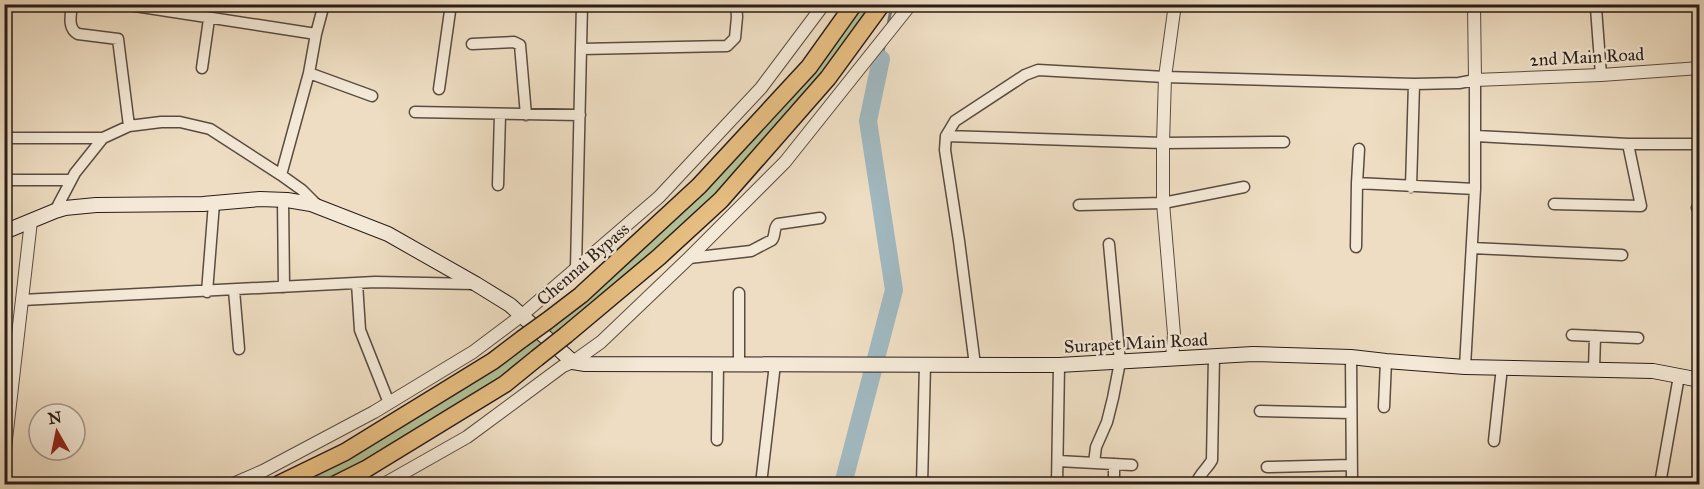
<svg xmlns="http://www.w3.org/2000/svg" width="1704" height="489" font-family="'IM FELL Great Primer',serif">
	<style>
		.green { fill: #b3c297; stroke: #6e6f58; stroke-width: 1.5 }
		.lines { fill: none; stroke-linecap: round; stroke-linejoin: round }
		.stream { stroke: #707a7c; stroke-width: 3 }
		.river { stroke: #a0b8bf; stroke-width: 18 }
		.minor-casing { stroke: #5a4c42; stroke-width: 13 }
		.tertiary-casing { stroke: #5a4c42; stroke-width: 14 }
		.secondary-casing { stroke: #281c18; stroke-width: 16 }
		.trunk-casing { stroke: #281c18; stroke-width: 19 }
		.minor { stroke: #f4e9d7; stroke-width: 10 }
		.tertiary { stroke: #f4e9d7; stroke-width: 12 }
		.secondary { stroke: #f4e9d7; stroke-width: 14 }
		.trunk { stroke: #e7be81; stroke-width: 16 }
		.trunk-bridge-casing { stroke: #281c18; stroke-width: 19; stroke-linecap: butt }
		.trunk-bridge { stroke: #e7be81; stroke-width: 16 }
		.labels { text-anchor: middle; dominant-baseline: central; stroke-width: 4.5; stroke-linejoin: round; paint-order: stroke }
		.street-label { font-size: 18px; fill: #281c18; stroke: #f4e9d7 }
	</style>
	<rect width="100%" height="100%" fill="#eeddc2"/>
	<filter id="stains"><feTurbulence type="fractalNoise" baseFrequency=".00333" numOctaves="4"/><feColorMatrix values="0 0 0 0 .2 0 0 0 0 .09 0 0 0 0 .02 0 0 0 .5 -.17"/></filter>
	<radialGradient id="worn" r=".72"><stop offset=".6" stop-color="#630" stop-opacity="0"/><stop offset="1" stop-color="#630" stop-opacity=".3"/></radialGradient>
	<path class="green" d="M860,5H876L843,49L723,190L645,265L535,354L426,427L322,484H289L606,282Z"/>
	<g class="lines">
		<path class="stream" d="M888,25L892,4
			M881,59L884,47"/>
		<path class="river" d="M843,484L894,290L868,121L881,59"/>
		<g class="minor-casing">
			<path id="minor" d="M72,4C71,15 67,28 78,34L118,39L129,126
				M122,4L316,34
				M1594,4L1596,8L1601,75
				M472,44L514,42L520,45L526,115
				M581,49L727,46L735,38L737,17L736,4
				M202,68L209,19
				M309,73L372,96
				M439,89L451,4
				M415,112L580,115
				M946,136L1163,143L1284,142
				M1476,136L1628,144H1700
				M4,138H103L129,126L161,122H180L210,129L281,175L309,73L316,34L324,4
				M1359,149L1357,183L1475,189
				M281,175L302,190L318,206
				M4,180H70
				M498,185L500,115
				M1411,187L1414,84
				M283,200L284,287
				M1554,204L1641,206L1628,144
				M1079,205L1163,203L1244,187
				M1697,208H1700
				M55,211L75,173L103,138
				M1356,247L1357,183
				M1472,248L1622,255
				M689,258L751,251L772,240C776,235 773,228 778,224L820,218
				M576,268L582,4
				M357,283L360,330L389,403
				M234,290L239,349
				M207,292L214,203
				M739,293V364
				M22,300L375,282L476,284
				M1572,335L1638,338
				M1351,357L1352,484
				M975,365L959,241L945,150L946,136L955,121L1025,75L1038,70L1165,77L1414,84L1459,83L1475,80V189L1465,367
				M1594,369L1595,336
				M1384,407L1386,361
				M1260,411L1351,413
				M717,440L718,364
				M1494,441L1502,367
				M1058,461L1132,465
				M1094,463L1096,447L1107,422L1113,398L1120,362L1109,244
				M1114,464V484
				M1267,467L1351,465
				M761,484L775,364
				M922,484L925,365
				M1057,484L1059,365
				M1196,484C1199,474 1207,469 1212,460L1214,356
				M1660,484L1679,376"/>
		</g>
		<g class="tertiary-casing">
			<path id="tertiary" d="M1463,4L1474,5L1475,80L1601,75L1700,68
				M1172,359L1174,334L1163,203V143L1165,77L1175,4
				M4,457L31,221
				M233,484L263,471L374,412L473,352L521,316L659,197L761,88L824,4
				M384,484L467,437L563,366L573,362L601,342L689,258L785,162L911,4"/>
		</g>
		<g class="secondary-casing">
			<path id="secondary" d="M4,232L55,211L65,208L96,205L203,204L260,199L287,200L311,204L388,234L476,284L510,305L573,362L585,364L1059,365L1253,354L1351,357L1386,361L1465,367L1653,371L1700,380"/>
		</g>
		<g class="trunk-casing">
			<path id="trunk" d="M547,321L581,295L699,186L809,67L854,4
				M566,335L659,257L721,200L828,78L882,4
				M279,484L345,452L493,361L522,339
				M336,484L366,469L505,384L537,358"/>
		</g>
		<use href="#minor" class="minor"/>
		<use href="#tertiary" class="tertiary"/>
		<use href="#secondary" class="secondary"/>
		<use href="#trunk" class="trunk"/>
		<g class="trunk-bridge-casing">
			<path id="trunk-bridge" d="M522,339L547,321
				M537,358L566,335"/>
		</g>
		<use href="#trunk-bridge" class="trunk-bridge"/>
	</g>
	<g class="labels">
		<g class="street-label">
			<text transform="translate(1587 57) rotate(-3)">2nd Main Road</text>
			<text transform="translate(583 264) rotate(-41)">Chennai Bypass</text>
			<text transform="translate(1136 343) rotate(-3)">Surapet Main Road</text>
		</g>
	</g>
	<rect width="1704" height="489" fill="none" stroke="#eeddc2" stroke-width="24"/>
	<rect x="6" y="6" width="1692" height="477" fill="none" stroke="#281c18" stroke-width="3"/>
	<rect x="12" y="12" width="1680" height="465" fill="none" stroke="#281c18" stroke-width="1.5"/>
	<g transform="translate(57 432) rotate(351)"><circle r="28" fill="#f4e9d7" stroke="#a2978b" stroke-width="1.5"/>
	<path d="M0-4.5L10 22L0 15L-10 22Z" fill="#8f2418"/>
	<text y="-9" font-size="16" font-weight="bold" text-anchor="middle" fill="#281c18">N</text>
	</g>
	<rect width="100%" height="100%" filter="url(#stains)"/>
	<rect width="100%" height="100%" fill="url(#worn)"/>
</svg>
